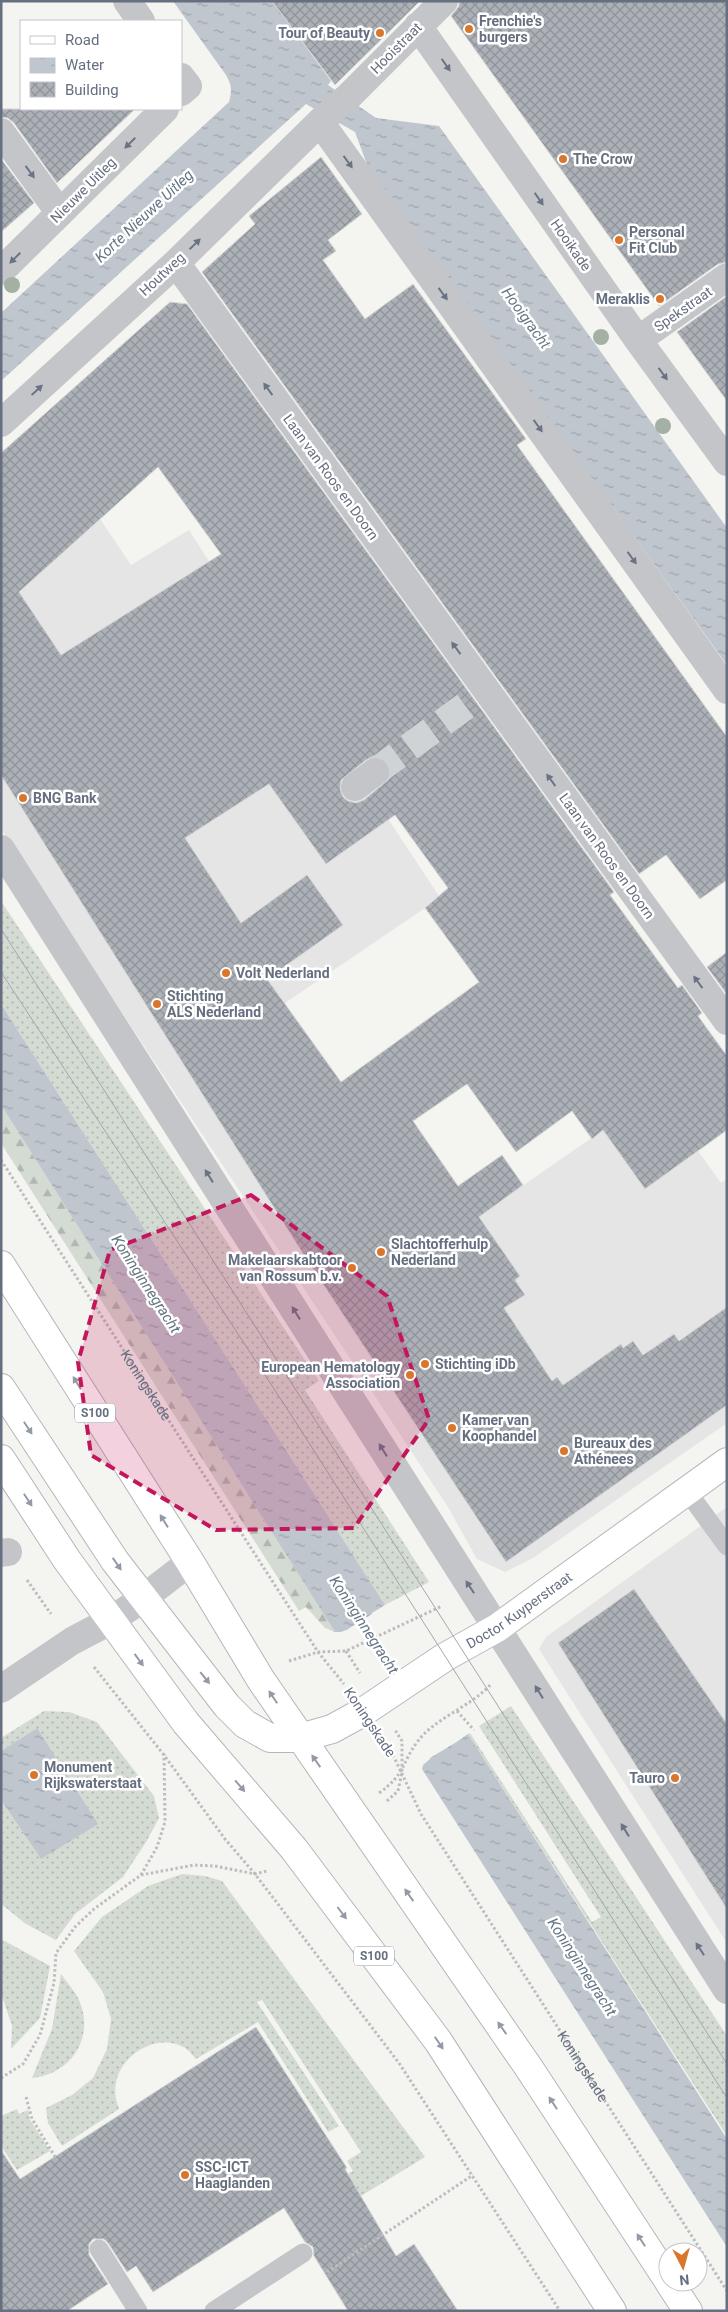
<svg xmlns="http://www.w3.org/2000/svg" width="728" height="2312" font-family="Roboto,sans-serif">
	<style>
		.built { fill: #e4e5e4 }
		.grass { fill: url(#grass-dots) }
		.forest { fill: url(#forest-firs) }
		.water { fill: url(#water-ripples) }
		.pier { fill: #f4f4f1 }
		.building { fill: url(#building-cross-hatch); stroke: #d5d6d3; fill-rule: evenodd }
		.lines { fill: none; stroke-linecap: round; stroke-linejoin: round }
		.street-tunnel { stroke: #d0d3d5; stroke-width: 28; stroke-dasharray: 28 14; stroke-linecap: butt }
		.secondary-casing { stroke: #b5b8bd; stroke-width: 30 }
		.primary-casing { stroke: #b3b6ba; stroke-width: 30 }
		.path { stroke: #bcbdc0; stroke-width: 3; stroke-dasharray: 2.5 2.5; stroke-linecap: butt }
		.lane { stroke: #c3c5c9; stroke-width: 19 }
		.street { stroke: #c3c5c9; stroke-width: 28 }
		.secondary { stroke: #fff; stroke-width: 28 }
		.primary { stroke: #fff; stroke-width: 28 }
		.tram { stroke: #a3a7ad; stroke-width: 1 }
		.tree { fill: #a4b0a3 }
		.oneway { fill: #6a7384 }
		.oneway2 { fill: #939aa6 }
		.marked { fill: #c2185b; fill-opacity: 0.2; stroke: #c2185b; stroke-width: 4; stroke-dasharray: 10 6; stroke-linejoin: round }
		.poi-dot { fill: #da762b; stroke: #fff; stroke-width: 2 }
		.labels { text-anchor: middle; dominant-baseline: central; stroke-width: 5; stroke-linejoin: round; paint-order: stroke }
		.shield { fill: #fff; stroke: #939aa6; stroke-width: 1 }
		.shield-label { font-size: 12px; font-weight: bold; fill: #656f80 }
		.poi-label { font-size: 14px; font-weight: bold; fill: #656f80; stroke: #fff; text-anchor: start }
		.street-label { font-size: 14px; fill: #656f80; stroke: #fff }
		.water-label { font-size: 15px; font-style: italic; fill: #657685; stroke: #fff }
	</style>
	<defs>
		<pattern id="grass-dots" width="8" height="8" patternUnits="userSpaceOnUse" patternTransform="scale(1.25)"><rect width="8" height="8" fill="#d4dbd2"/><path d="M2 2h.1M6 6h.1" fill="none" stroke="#b0b6b0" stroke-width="1.8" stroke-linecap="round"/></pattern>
		<pattern id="forest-firs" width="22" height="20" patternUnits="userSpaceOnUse" patternTransform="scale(1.25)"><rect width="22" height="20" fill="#d4dbd2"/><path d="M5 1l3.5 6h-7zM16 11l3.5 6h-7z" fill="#b0b6b0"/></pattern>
		<pattern id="water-ripples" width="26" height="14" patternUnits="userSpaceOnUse" patternTransform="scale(1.25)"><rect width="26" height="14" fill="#bfc6cd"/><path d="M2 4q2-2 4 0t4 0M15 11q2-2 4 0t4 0" fill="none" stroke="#9fa5ac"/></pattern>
		<pattern id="building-cross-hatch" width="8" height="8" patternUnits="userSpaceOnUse" patternTransform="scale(1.25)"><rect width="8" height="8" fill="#acb1b7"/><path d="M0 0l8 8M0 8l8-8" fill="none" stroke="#90949a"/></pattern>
	</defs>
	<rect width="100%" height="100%" fill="#f4f4f1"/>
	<path class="built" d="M1,447L81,536L100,519L131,565L189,530L246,619L347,757L439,896L425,908L285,1003L341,1082L479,1216L603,1130L645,1189L698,1151L721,1183L727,1179V1423L533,1558L505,1572L477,1559L448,1507L1,829Z
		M727,1507V1943L539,1649L546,1637Z"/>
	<path class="grass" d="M1,901L319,1381L305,1390L429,1582L385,1605L1,1004Z
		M511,1706L727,2036V2136L468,1734L470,1733L592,1922L601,1917L479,1726Z
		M44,1711L69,1712L97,1722L154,1796L159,1818L146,1842L123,1877L75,1914L56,1940L26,1924L1,1904V1800L41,1859L37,1728L1,1751V1738Z
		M182,1874L205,1876L222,1881L425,2157L302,2232L285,2207L353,2171L347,2161L361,2152L262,2000L257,2002L339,2126L328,2132L258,2022L196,2059C193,2056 189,2050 185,2048C158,2032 121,2054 116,2083C114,2092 116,2100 119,2109L62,2146L48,2123L46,2108L72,2095L93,2078L107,2049L111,2019L103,1992L74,1951L102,1917L148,1886Z
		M1,1939L50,1966L40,2018L11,2049L12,2026L1,1993Z
		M61,1974C66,1981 72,1988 77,1996C97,2034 73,2074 32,2078L52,2029Z
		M17,2109L19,2114L28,2110L30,2120L50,2151L17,2170L1,2146V2116Z"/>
	<path class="forest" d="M1,1105L335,1632L325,1628L306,1607L299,1611L1,1143Z"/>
	<path class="water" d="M173,1H272L331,81L328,85L376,118L439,126L727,528V665L369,170L355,132L306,104L1,381V313L229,102C232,91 232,85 226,75Z
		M1,1004L385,1605L372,1613V1616L452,1742L455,1743L468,1734L727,2139V2247L422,1769L423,1765L430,1759V1756L349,1629L341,1632H335L1,1105Z
		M37,1728L98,1824L41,1859L1,1800V1751Z"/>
	<path class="pier" d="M372,1614L455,1743L430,1758L348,1629Z"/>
	<path class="building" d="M272,1H420L335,85Z
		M459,1H727V262L718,264L659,306L451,16L459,6Z
		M1,109H135L57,183L14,123L8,118L1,117Z
		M321,157L362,214L328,240L336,251L323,260L365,319L413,284L526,439L517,445L727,737V880L700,899L666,855L639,874L202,272L255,224L249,216Z
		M1,159L34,203L1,232Z
		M727,296V401L677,332Z
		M170,302L187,304L614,892L610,895L678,988L682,985L702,1013L698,1016L727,1056V1130L645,1189L603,1130L592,1139L572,1111L516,1152L467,1084L413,1121L458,1186L502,1155L523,1185L479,1217L520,1276L515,1280L525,1295L504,1308L552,1381L557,1377L563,1385L621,1344L623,1348L633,1341L643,1355L674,1334L679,1341L727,1307V1405L506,1562L302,1252L1,775V453ZM158,467L221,554L61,655L19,592ZM374,756L382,758L388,763L391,771L389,779L364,800L356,803L348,801L343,797L340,789L341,780L366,760ZM269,784L326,864L395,815L448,888L425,908L479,982L341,1082L267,979L343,925L307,875L241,923L185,838Z
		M727,952V993H726L707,967Z
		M634,1589L727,1724V1909L558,1643Z
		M256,2027L347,2168L345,2169L396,2256L414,2244L458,2311H348L314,2256L313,2247L305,2242L284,2208L153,2292L136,2266L127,2272L108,2243L104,2239H93L89,2244V2255L108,2284L67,2311H1V2150L20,2179Z"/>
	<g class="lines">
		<path class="street-tunnel" d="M375,772L471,702"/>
		<g class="secondary-casing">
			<g id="secondary">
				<path id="s3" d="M300,1738L332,1729L363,1712L445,1657L497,1628L727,1462"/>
			</g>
		</g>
		<g class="primary-casing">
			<path id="primary" d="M1,1265L190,1562L261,1680L529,2068L668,2280
				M1,1388L115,1561L227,1706L245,1724L270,1738H300
				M1,1459L67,1560L186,1723L294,1849L438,2041L612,2311
				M669,2282L688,2311"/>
		</g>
		<g class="path">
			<path id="s1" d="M1,1160L318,1652L344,1684"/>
			<path d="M27,1580L51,1614"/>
			<path d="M346,1651L360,1673"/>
			<path d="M289,1661L318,1652L346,1651L442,1606"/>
			<path d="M94,1667L164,1755L225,1839L255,1874L399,2063L560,2311"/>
			<path d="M457,1711L474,1730"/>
			<path id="s2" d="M381,1739L395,1759L421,1814L727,2291"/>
			<path d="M379,1793C406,1774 401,1763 418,1741C435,1718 472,1706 491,1684"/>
			<path d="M387,1801L398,1791L402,1772V1741L395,1730"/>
			<path d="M141,1875L157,1847L165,1822L164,1754"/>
			<path d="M1,2078L23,2064L40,2035L54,1983L56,1953L75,1927L94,1909L141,1875L194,1865L215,1866L255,1874L267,1871"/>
			<path d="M26,2097L32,2119L57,2160"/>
			<path d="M327,2272L473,2175"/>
		</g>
		<path class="lane" d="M687,1491L727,1546
			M99,2249L138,2311
			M214,2311L303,2253"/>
		<path class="street" d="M127,1L141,21
			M418,26L638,340L727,462
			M181,77L188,86L181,92
			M320,122L727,690
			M1,132L60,213
			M176,263L727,1021
			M1,271L165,109
			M638,340L727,277
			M1,423L176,263L323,119L349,96L444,1
			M355,787L375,772
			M1,849L727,1990
			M1,1553L8,1552
			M1,1689L72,1641L110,1621L142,1599L190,1562"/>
		<use href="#secondary" class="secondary"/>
		<use href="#primary" class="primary"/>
		<path class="tram" d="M1,929L727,2064
			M1,972L295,1421L727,2098"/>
	</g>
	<g class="tree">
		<circle cx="12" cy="285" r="8"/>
		<circle cx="601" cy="337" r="8"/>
		<circle cx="663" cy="426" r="8"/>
	</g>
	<defs><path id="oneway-solid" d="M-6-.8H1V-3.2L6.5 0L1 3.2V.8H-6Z" transform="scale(1.25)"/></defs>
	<g class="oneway">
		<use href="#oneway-solid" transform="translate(446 65) rotate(55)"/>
		<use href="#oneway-solid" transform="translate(130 143) rotate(135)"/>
		<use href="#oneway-solid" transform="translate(348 162) rotate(54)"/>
		<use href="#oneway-solid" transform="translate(30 172) rotate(54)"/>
		<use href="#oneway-solid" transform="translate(539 199) rotate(55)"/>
		<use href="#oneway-solid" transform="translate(195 244) rotate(-44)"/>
		<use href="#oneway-solid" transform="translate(15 258) rotate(135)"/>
		<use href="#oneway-solid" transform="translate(443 294) rotate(54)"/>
		<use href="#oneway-solid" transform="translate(663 374) rotate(54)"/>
		<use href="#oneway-solid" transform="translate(268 389) rotate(-126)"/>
		<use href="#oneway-solid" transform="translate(37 390) rotate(-43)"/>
		<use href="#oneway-solid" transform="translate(538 426) rotate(54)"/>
		<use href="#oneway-solid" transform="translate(632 558) rotate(54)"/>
		<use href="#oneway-solid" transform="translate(456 648) rotate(-126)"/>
		<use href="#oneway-solid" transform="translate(551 780) rotate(-126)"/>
		<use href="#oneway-solid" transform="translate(698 982) rotate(-126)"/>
		<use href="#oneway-solid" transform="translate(209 1176) rotate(-122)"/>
		<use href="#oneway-solid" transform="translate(296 1313) rotate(-122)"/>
		<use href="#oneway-solid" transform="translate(383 1450) rotate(-122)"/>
		<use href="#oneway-solid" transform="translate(470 1587) rotate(-123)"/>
		<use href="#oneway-solid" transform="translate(539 1692) rotate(-122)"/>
		<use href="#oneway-solid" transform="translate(625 1830) rotate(-122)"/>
		<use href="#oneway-solid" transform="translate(700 1949) rotate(-123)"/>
	</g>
	<g class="oneway2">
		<use href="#oneway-solid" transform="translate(77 1383) rotate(-122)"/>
		<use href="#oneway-solid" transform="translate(28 1428) rotate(57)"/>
		<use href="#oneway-solid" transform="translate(28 1500) rotate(57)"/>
		<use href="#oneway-solid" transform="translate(164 1521) rotate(-122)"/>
		<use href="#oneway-solid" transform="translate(117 1564) rotate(55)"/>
		<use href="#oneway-solid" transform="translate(139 1660) rotate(54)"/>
		<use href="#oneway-solid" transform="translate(205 1678) rotate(51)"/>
		<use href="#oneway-solid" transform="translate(273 1697) rotate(-124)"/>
		<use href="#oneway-solid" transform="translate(316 1761) rotate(-125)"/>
		<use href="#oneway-solid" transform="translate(240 1786) rotate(49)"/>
		<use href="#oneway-solid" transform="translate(409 1895) rotate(-125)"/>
		<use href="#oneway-solid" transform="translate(342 1913) rotate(53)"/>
		<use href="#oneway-solid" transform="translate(502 2028) rotate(-125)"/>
		<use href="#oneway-solid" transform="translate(439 2043) rotate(56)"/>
		<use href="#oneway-solid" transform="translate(553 2103) rotate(-123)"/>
		<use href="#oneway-solid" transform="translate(641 2240) rotate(-123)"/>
	</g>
	<path class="marked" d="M251,1195L387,1296L429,1419L354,1528L216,1530L91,1455L78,1362L110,1250Z"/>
	<g class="poi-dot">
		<circle cx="469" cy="29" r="5"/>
		<circle cx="380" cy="33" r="5"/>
		<circle cx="563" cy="159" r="5"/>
		<circle cx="619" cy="240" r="5"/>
		<circle cx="660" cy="299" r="5"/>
		<circle cx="23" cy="798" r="5"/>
		<circle cx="226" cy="973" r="5"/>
		<circle cx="157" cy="1004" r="5"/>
		<circle cx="381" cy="1252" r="5"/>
		<circle cx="352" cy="1268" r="5"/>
		<circle cx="425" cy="1364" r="5"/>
		<circle cx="410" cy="1375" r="5"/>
		<circle cx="452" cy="1428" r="5"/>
		<circle cx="564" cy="1451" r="5"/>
		<circle cx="34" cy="1775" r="5"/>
		<circle cx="675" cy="1778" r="5"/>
		<circle cx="185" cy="2175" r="5"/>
	</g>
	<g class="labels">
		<g class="shield">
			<rect x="75" y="1403.5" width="40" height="19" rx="4"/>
			<rect x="354" y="1946.5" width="40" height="19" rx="4"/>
		</g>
		<g class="shield-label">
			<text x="95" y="1413">S100</text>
			<text x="374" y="1956">S100</text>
		</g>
		<g class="poi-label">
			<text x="479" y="21">Frenchie's<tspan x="479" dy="16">burgers</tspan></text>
			<text x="370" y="33" text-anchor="end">Tour of Beauty</text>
			<text x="573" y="159">The Crow</text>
			<text x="629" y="232">Personal<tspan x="629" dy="16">Fit Club</tspan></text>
			<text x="650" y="299" text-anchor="end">Meraklis</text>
			<text x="33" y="798">BNG Bank</text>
			<text x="236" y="973">Volt Nederland</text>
			<text x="167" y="996">Stichting<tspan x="167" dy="16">ALS Nederland</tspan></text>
			<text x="391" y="1244">Slachtofferhulp<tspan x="391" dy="16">Nederland</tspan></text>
			<text x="342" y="1260" text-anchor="end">Makelaarskabtoor<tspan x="342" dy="16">van Rossum b.v.</tspan></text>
			<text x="435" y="1364">Stichting iDb</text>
			<text x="400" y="1367" text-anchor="end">European Hematology<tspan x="400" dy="16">Association</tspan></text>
			<text x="462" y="1420">Kamer van<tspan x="462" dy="16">Koophandel</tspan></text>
			<text x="574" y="1443">Bureaux des<tspan x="574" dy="16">Athénees</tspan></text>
			<text x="44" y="1767">Monument<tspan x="44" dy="16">Rijkswaterstaat</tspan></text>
			<text x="665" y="1778" text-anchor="end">Tauro</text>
			<text x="195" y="2167">SSC-ICT<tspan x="195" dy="16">Haaglanden</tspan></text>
		</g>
		<g class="street-label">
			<text transform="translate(396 48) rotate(-45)">Hooistraat</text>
			<text transform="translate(83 190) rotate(-45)">Nieuwe Uitleg</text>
			<text transform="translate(571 245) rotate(55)">Hooikade</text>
			<text transform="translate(162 274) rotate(-43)">Houtweg</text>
			<text transform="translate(683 309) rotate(-35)">Spekstraat</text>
			<text transform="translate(331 477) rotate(54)">Laan van Roos en Doorn</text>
			<text transform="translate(607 856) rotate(54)">Laan van Roos en Doorn</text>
			<text stroke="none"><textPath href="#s1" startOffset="268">Koningskade</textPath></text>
			<text stroke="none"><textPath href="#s3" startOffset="255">Doctor Kuyperstraat</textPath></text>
			<text transform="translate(370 1722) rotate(56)">Koningskade</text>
			<text stroke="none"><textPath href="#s2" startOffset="385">Koningskade</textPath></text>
		</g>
		<g class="water-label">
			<text transform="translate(144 216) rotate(-43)">Korte Nieuwe Uitleg</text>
			<text transform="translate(526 318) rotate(54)">Hooigracht</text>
			<text transform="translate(146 1284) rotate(57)">Koninginnegracht</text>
			<text transform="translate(364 1625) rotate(57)">Koninginnegracht</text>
			<text transform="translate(582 1967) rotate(57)">Koninginnegracht</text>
		</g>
	</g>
	<rect width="728" height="2312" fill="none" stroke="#656f80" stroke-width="5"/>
	<rect x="20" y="20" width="162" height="90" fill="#ffffff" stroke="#c1c5cc"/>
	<rect x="30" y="36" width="25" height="8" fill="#ffffff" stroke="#c1c5cc"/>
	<text x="65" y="45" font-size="15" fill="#656f80">Road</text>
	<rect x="30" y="58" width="25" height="15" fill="url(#water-ripples)" stroke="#c1c5cc"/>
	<text x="65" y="70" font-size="15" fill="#656f80">Water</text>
	<rect x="30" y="82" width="25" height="15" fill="url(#building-cross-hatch)" stroke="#c1c5cc"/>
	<text x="65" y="95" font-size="15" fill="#656f80">Building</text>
	<g transform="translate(683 2267) rotate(174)"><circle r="24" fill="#ffffff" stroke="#c1c5cc"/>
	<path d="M0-4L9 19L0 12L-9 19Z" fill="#da762b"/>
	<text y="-8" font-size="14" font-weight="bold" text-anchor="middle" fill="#656f80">N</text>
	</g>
</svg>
